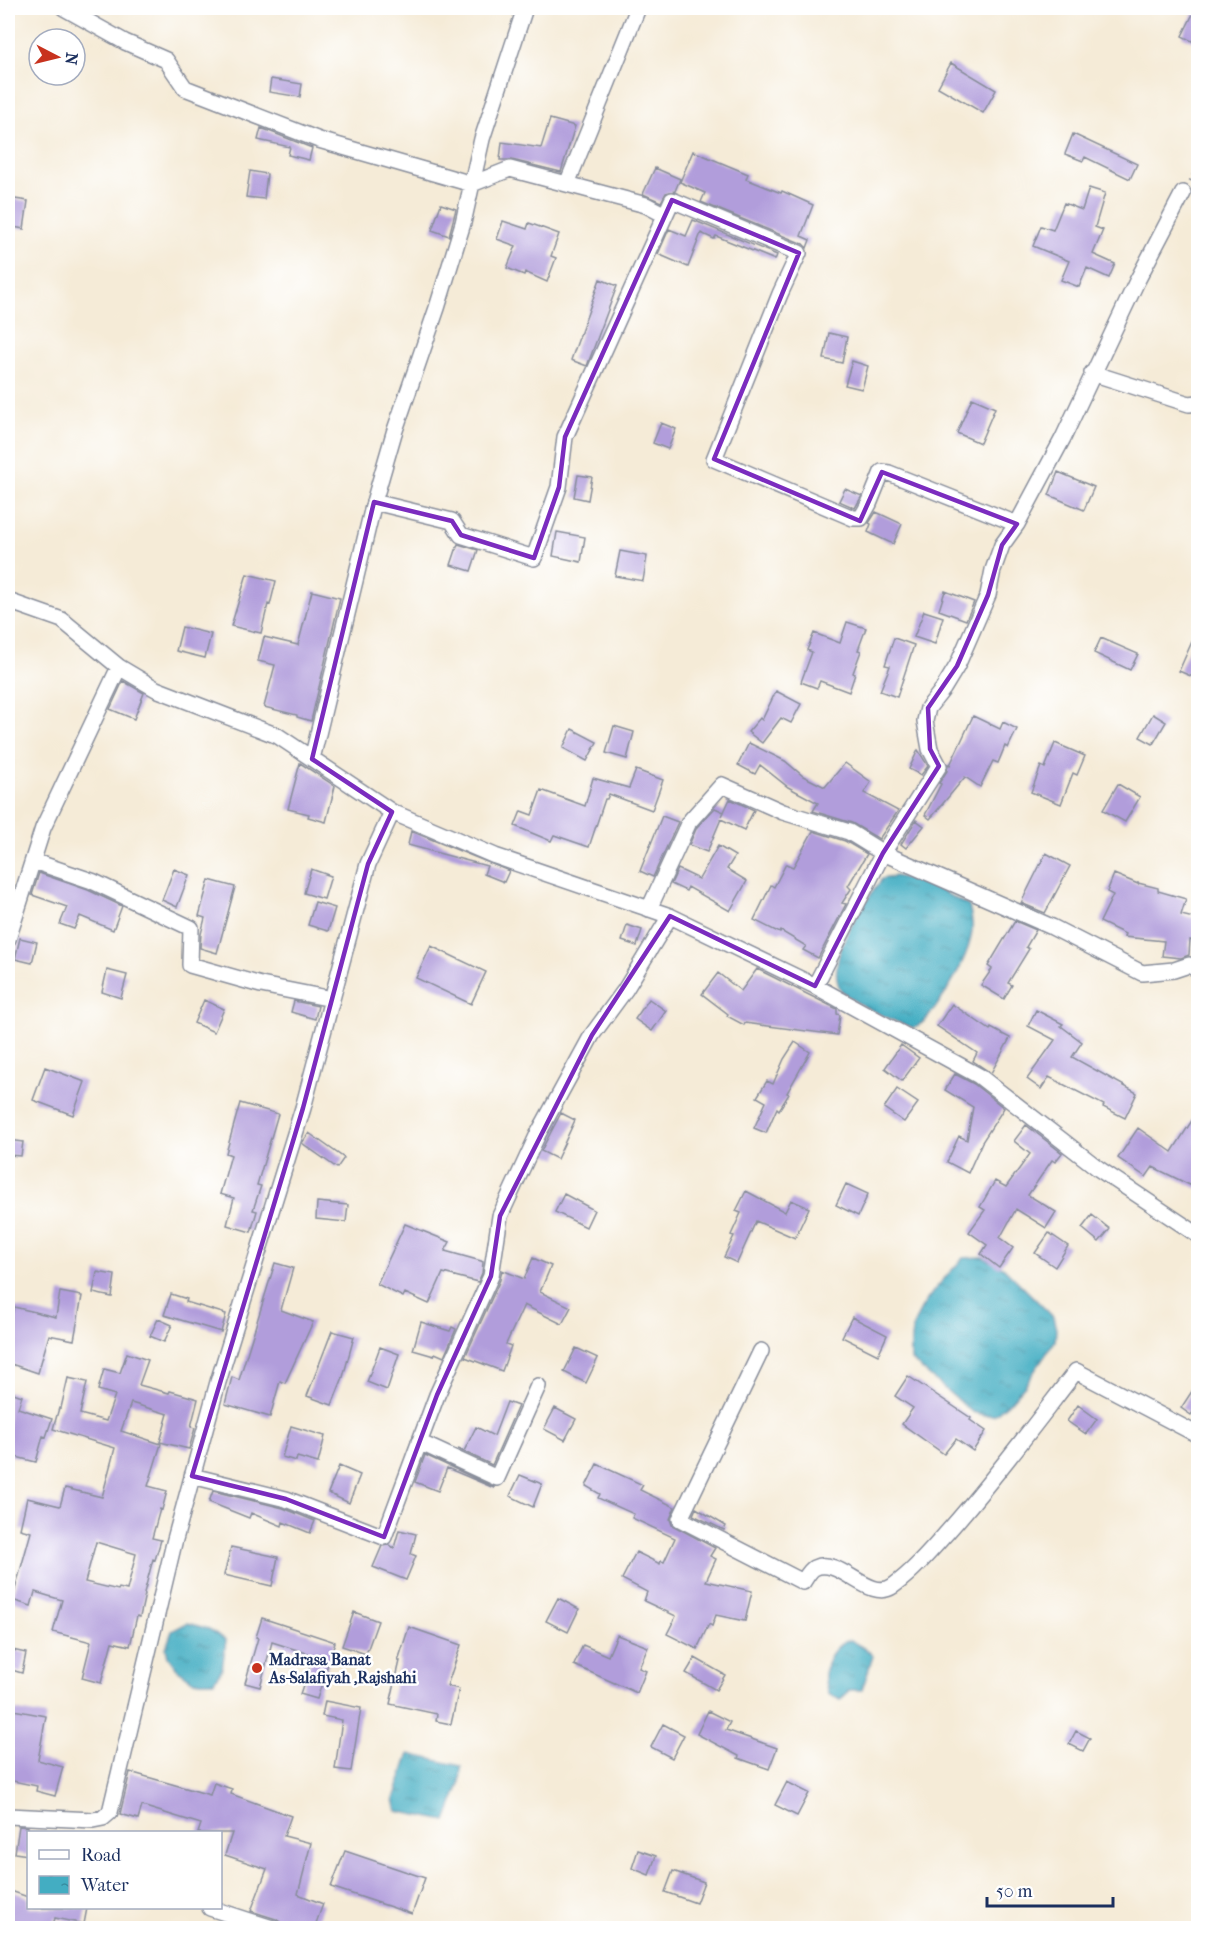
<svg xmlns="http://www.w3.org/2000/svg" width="1206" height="1936" font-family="'IM FELL French Canon',serif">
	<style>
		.water { fill: url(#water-ripples); stroke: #2f6e90; stroke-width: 1.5 }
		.building { fill: #b19ddb; fill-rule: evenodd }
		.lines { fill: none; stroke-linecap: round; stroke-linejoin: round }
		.minor-casing { stroke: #888d9a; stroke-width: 18 }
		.path { stroke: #888d9a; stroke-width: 3; stroke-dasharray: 1.5 4.5; stroke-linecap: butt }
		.minor { stroke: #fff; stroke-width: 15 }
		.marked { fill: none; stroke: #7b2cbf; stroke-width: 4.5; stroke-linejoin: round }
		.poi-dot { fill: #c8321e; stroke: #fff; stroke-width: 2 }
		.labels { text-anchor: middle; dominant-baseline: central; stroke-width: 5; stroke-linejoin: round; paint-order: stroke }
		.poi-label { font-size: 16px; font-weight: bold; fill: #1b2f5e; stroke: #fff; text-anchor: start }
	</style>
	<defs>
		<pattern id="water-ripples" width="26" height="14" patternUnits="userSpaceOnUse" patternTransform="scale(1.5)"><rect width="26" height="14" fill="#43adc2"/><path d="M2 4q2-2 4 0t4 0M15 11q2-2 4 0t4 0" fill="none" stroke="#378da1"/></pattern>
	</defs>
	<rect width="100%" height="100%" fill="#fff"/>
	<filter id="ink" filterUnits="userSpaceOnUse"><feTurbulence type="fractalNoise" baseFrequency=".0167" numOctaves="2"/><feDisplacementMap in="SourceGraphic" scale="12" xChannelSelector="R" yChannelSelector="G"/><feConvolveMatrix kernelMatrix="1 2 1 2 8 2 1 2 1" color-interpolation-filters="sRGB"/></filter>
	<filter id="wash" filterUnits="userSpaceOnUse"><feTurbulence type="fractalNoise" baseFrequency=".008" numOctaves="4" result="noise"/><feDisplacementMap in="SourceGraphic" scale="24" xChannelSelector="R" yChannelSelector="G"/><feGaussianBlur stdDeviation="1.35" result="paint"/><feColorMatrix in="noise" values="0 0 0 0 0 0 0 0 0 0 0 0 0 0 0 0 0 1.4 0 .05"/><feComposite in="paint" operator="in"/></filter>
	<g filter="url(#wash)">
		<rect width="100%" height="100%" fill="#f5ebd7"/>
		<path class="water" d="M895,876L927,883L969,906C971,914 973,922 972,930C970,955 945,997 928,1017C925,1022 918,1025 914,1028C899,1024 848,1001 841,990C823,960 864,903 882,879Z
			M982,1257L1003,1267L1053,1317L1056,1329L1055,1341L1025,1385L1011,1401L994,1415H984L972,1412L911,1360C911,1351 910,1341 912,1332C918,1303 944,1280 963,1258Z
			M187,1623L209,1629L226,1640L222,1669L214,1681H194L177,1669L168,1657L166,1648L172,1631Z
			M851,1640C858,1646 867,1648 873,1656L862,1690H849L841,1700L828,1694C827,1689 825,1684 825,1679C824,1662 835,1643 851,1640Z
			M409,1754L461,1766L460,1784L446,1821L397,1811L394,1799Z"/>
		<g id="blocks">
			<path class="building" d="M1196,8H1198V44L1182,36Z
				M951,63L996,90L983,113L938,87Z
				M271,79L302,84L300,97L269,92Z
				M550,119L575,126L561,172L512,160H500L502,142L541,148Z
				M261,128L312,148L309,160L288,155L290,147L258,140Z
				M1073,134L1137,164L1130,179L1085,157L1083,161L1065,154Z
				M693,151L748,174L746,179L781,193L782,191L813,205L801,236L810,240L807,248L803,244L701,202L705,193L680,182Z
				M655,168L680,179L675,191L666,193L661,202L643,194Z
				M250,171L267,174L264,199L246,197Z
				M1089,188L1105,193L1095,227L1103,230L1093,254L1115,264L1109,278L1087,268L1079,287L1061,280L1069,261L1033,246L1041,226L1053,230L1064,203L1082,210Z
				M8,198L28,201L24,229L8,226Z
				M441,204L456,209L449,236L432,230Z
				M693,220L777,255L775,260L716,236L714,239L701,233L688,267L658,254L669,229L686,236Z
				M503,221L527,229L529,223L559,234L551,256L556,258L547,282L525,272L524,275L507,268L516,246L497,239Z
				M600,279L617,286L587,366L571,360Z
				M829,333L847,337L842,363L824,359Z
				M852,361L868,366L862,389L845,385Z
				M972,398L995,408L980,443L957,433Z
				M661,423L676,429L668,449L653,443Z
				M1058,472L1094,487L1084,510L1049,495Z
				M578,475L592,477L588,500L574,497Z
				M845,489L862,496L855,508L839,501Z
				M876,512L902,524L893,544L868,532L871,524L869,523Z
				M557,532L585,537L581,562L553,556Z
				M458,544L478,550L471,571L451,565Z
				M620,551L647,556L643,581L615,576Z
				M247,574L276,581L270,605L268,604L261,633L231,626Z
				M312,591L340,598L311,721L297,717V715L264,707L275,665L258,661L264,637L298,645Z
				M945,591L974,602L966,620L939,610Z
				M924,611L943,617L935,644L914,637Z
				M847,622L866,628L858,650L861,651L853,673L855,674L849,692L820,681L817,688L801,682L812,652L807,650L814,633L840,643Z
				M182,627L211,634L205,658L176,651Z
				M1198,628V679L1179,671Z
				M894,638L914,645L897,697L880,691L890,666L885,665Z
				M1101,638L1138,654L1130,670L1094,653Z
				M123,681L144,693L134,719L110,709Z
				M776,691L801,704L791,723L781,718L762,743L748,732L760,718L762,720Z
				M1153,714L1166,722L1153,744L1140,737Z
				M973,716L1000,729L1003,722L1017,729L1008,748L1005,746L998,763L993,761L980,787L965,777L930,819L925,815L941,784L939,783L947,771L948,764L950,765Z
				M614,726L634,732L627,759L606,753Z
				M572,729L597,742L587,761L563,748Z
				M749,743L785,761L803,776L825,787L845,763L871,782L864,793L898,811L879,839L852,823L813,811L818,803L788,787L760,765L755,774L738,765Z
				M1055,743L1085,756L1077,775L1073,773L1061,804L1031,792L1041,766L1045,768Z
				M918,750L928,766L921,775L909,769Z
				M300,763L335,786L326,822L308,817L309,814L288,809Z
				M636,770L663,780L652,810L609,794L607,799H605L589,847L554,835L551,841L515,826L521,811L532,815L541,790L585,806L593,778L629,788Z
				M1118,784L1140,797L1125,822L1103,810Z
				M730,799L754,810L744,830L721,819L707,852L689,845L697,827L715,808L724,812L722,816Z
				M662,816L678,822L653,877L640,871Z
				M916,820L924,826L906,848L901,844Z
				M411,831L509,871L504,882L484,874L487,866L408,845Z
				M813,831L845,841L867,854L848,886L851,889L842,903L846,904L818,958L803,950L806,946L781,931L780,933L754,920L771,885L774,887L786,864L793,867Z
				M718,846L735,856L727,869L747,881L730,911L688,887L686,891L671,884L678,869L699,879Z
				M1046,853L1070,866L1045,913L1021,903Z
				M174,869L189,875L177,907L162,900Z
				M311,869L331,876L324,899L304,893Z
				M39,873L88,890L122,906L113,930L80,916L74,929L60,924L67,907L32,895Z
				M1114,874L1138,884V883L1158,888V891L1186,899L1181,915L1198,919V942L1190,940L1189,955L1181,958L1162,956L1164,941L1124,937L1125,934L1100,922L1113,895L1107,892Z
				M209,880L235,887L217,953L200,948L201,934L205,918L199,916Z
				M315,902L335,908L328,931L308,925Z
				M1015,921L1036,930L1026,947L1029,949L1008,983L1012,985L1004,999L981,985L992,969L988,966Z
				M627,925L642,930L637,946L622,941Z
				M20,938L37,942L32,963L15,959Z
				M431,946L486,972L471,1004L416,978Z
				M757,969L837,1009V1014L840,1015L837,1035L745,1023L744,1025L727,1016L728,1014L702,994L718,973L741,991Z
				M107,970L127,975L121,998L102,992Z
				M649,999L666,1011L652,1031L635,1019Z
				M204,1000L224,1009L214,1032L194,1023Z
				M294,1001L318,1006L315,1019L291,1012Z
				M952,1004L990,1030L991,1028L1010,1038L991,1073L973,1061L977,1053L937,1026Z
				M1036,1010L1063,1024L1061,1026L1082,1042L1072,1057L1137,1093L1125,1118L1103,1107L1104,1105L1049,1077L1041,1089L1027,1079L1055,1040L1028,1026Z
				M795,1042L810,1052L787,1093L789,1094L779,1110L777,1108L766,1133L754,1128L766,1102L757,1097L767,1081L773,1084L784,1059Z
				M901,1045L919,1058L902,1081L885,1068Z
				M45,1067L85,1082L73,1115L33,1100Z
				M955,1074L974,1084L1004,1108L982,1142L968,1173L947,1162L959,1136L967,1140L973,1107L945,1090Z
				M897,1089L918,1103L904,1122L884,1108Z
				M240,1103L278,1114L257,1185L261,1186L253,1210L257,1211L251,1232L227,1225L234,1198L220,1194L231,1155L226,1153Z
				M1198,1111V1189L1153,1167L1146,1177L1118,1158L1138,1128L1172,1152Z
				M561,1113L575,1120L557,1159L541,1151Z
				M1026,1125L1062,1153L1055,1162L1052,1160L1028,1195L1056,1212L1046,1228L1016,1209L1000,1238L1013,1248L999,1268L981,1254L987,1245L969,1232L985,1210L980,1207L995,1181L1006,1187L1030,1154L1014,1141Z
				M309,1133L344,1158L337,1168L302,1143Z
				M8,1140L23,1142L21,1156L8,1155Z
				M846,1184L868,1194L858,1216L836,1205Z
				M746,1191L785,1212L791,1200L809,1208L795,1238L756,1221L737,1263L724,1257L734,1236L731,1235L741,1213L736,1211Z
				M564,1194L594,1210L586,1227L555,1212Z
				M317,1202L348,1205L346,1222L316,1219Z
				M1092,1215L1110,1229L1099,1242L1082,1228Z
				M405,1224L450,1242L445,1251L481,1261L483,1262L482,1273L478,1282L443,1273L429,1304L405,1293L403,1297L377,1284Z
				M1049,1233L1068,1246L1055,1267L1035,1253Z
				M533,1258L551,1266L540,1292L571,1307L562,1324L524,1305L506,1344L511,1346L502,1371L465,1357L500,1280L502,1270L524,1279Z
				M275,1263L293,1268L281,1310L313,1322L285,1383L280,1381L270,1417L225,1404L232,1377L239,1380Z
				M97,1272L115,1275L112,1297L93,1293Z
				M60,1292L82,1296L74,1340L49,1335L38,1373L8,1363V1331L14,1307L56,1317Z
				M171,1294L187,1299L186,1302L226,1314L221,1332L164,1315Z
				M852,1317L887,1335L878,1355L842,1337Z
				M158,1319L172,1325L164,1342L150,1336Z
				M421,1322L450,1331L452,1327L456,1329L444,1357L435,1353L434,1356L413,1350Z
				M332,1331L354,1337L343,1377L332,1405L307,1396Z
				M380,1347L399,1354L387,1390L367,1382Z
				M576,1348L598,1358L586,1383L564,1372Z
				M127,1353L148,1360L139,1385L169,1393L170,1391L198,1399L191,1427L195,1428L189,1449L160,1442L168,1414L131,1403L121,1431L161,1444L148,1486L167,1491L162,1510L160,1509L152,1538L161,1540L155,1560L153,1559L144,1593L145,1594L140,1617L137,1616L130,1646L112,1642L101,1683L82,1678L91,1642L53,1632L62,1600L35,1592L31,1606L12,1600L31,1532L20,1529L27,1498L60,1506L65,1488L102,1497L115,1448L53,1429L59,1408H61L68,1378L87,1382L80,1414L106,1421L115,1395L98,1390L104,1369L120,1373ZM96,1542L136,1554L127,1590L119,1588L118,1590L85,1582Z
				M908,1376L971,1418L970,1420L986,1431L973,1451L956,1439L944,1454L902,1424L913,1408L895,1396Z
				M1198,1382V1405L1191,1415L1181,1408Z
				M8,1391L22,1396L18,1408L52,1419L46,1437L43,1436L36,1462L8,1455Z
				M507,1402L518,1406L492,1465L458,1449L464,1451L476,1427L494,1436Z
				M1078,1405L1097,1419L1086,1434L1067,1421Z
				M555,1408L576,1419L565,1440L544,1429Z
				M291,1426L325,1436L318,1463L297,1457L296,1461L282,1457Z
				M425,1455L494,1487V1488L447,1468L438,1491L415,1482Z
				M597,1464L643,1485L640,1490L675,1507L670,1519L672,1525L715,1548L710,1556L716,1559L706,1581L752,1591L745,1621L716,1615L712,1626L709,1624L697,1649L667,1634L676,1616L644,1601L647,1592L622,1579L636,1552L660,1564L661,1561L664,1562L675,1538L632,1518L634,1514L598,1498L600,1494L586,1486Z
				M339,1466L360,1475L349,1503L328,1493Z
				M520,1475L542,1484L533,1507L510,1496Z
				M213,1491L283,1508L315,1521L310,1533L283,1522L282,1526L251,1513L249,1518L209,1502Z
				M696,1508L726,1526L724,1530L693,1515Z
				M399,1530L416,1534L411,1554L416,1556L406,1580L373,1567L382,1546L389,1545L394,1548Z
				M231,1547L278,1557L272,1586L224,1575Z
				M558,1598L579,1609L568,1632L546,1621Z
				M354,1612L378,1621L366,1654L342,1646Z
				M262,1618L335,1642L317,1699L300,1694L313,1655L272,1642L260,1687L245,1683L258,1638L256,1637Z
				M409,1627L461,1645L447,1686L459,1689L451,1724L436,1721L437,1714L390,1704L400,1661H398Z
				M617,1635L648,1647L639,1668L646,1671L637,1693L574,1665L583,1645L608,1656Z
				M8,1649L26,1653L22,1673L8,1669Z
				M695,1658L725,1675L716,1690L686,1673Z
				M325,1701L361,1708L351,1771L335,1769L342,1720L322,1716Z
				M8,1709L46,1716L38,1760L63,1767L55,1796L36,1791L37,1786L8,1780Z
				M708,1711L730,1722L726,1730L777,1748L769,1769L738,1758L739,1756L697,1734Z
				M663,1724L684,1735L672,1758L651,1747Z
				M1076,1731L1090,1738L1083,1751L1069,1744Z
				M130,1772L210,1795L214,1783L232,1789L231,1794L291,1816L284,1836L311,1843L298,1894L323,1904L314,1929H281L280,1922L276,1919L251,1911L267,1869L225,1855L232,1833H198L201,1824L142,1806L138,1819L120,1814Z
				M787,1782L809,1793L797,1816L775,1805Z
				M19,1826L28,1827V1855L15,1853Z
				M638,1850L656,1856L649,1875L632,1868Z
				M345,1851L425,1878L412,1914L331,1887Z
				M673,1871L704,1882L696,1903L665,1892Z
				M8,1890L28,1897V1908H87L84,1924L55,1918L52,1929H34L8,1921Z"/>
		</g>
	</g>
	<g filter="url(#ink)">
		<use href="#blocks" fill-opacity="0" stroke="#888d9a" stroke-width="1.5"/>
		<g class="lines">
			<g class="minor-casing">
				<path id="minor" d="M64,8L125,42L166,60L185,88L319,140L472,184L510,169L646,205L665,215
					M567,184L638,8
					M1092,373L1189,404L1198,403
					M374,502L452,521L461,535L534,558L559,487L565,437L672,200L799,253L780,294L714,459L853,518H861L869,504L882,472L889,473L1017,524
					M8,601L62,620L119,667L156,689L278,736L392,812L495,856L670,916L815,986L979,1076L1099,1169L1198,1235
					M312,759L374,502L394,433L437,308L463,223L482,139L525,8
					M33,861L92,881L191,928L190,965L261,985L332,999
					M649,909L689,822L722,785L783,812L849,832L883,853L1052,927L1142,973L1174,970L1189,965L1198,970
					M8,939L43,828L119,667
					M815,986L883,853L939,766L930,749L925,721L928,708L943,689L957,666L988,595L993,570L1002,545L1017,524L1063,438L1137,281L1183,193
					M761,1351L680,1519L803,1582C806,1578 809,1571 814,1568C839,1555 869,1603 893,1586C915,1570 934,1547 951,1528C995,1478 1035,1424 1076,1371L1198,1435
					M419,1442L497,1478L538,1386
					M192,1476L286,1499L384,1537L437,1395L491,1276L500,1216L538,1134L592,1035L625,990L670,916
					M8,1816L93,1820L103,1818L110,1812L174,1543L218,1382L303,1108L368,864L392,812
					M210,1908L272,1928"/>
			</g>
			<path class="path" d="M1190,181L1198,165"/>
			<use href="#minor" class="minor"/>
		</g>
	</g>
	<path class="marked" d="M672,200L799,253L714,459L860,521L882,472L1017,524L1002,545L988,595L957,666L928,708L930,749L939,766L883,853L815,986L670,916L592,1035L500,1216L491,1276L437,1395L384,1537L286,1499L192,1476L303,1108L368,864L392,812L312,759L374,502L452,521L461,535L534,558L559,487L565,437Z"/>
	<circle class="poi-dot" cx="257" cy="1668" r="6"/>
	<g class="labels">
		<g class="poi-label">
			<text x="269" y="1659">Madrasa Banat<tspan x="269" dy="18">As-Salafiyah ,Rajshahi</tspan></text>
		</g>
	</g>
	<rect width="1206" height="1936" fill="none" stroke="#fff" stroke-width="30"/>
	<rect x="27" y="1831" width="195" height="78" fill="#ffffff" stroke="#a4acbf" stroke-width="1.5"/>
	<rect x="39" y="1850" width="30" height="9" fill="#ffffff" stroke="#a4acbf" stroke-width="1.5"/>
	<text x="81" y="1861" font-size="18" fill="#1b2f5e">Road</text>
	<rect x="39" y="1876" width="30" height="18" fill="url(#water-ripples)" stroke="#a4acbf" stroke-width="1.5"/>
	<text x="81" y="1891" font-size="18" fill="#1b2f5e">Water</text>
	<g transform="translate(57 57) rotate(97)"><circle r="28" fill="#ffffff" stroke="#a4acbf" stroke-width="1.5"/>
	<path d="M0-4.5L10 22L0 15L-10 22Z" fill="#c8321e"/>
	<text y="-9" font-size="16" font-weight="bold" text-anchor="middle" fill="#1b2f5e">N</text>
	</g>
	<path d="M987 1897v9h126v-9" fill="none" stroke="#1b2f5e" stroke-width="3"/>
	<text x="996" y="1897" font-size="18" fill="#1b2f5e" stroke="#ffffff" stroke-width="4.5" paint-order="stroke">50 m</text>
</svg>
